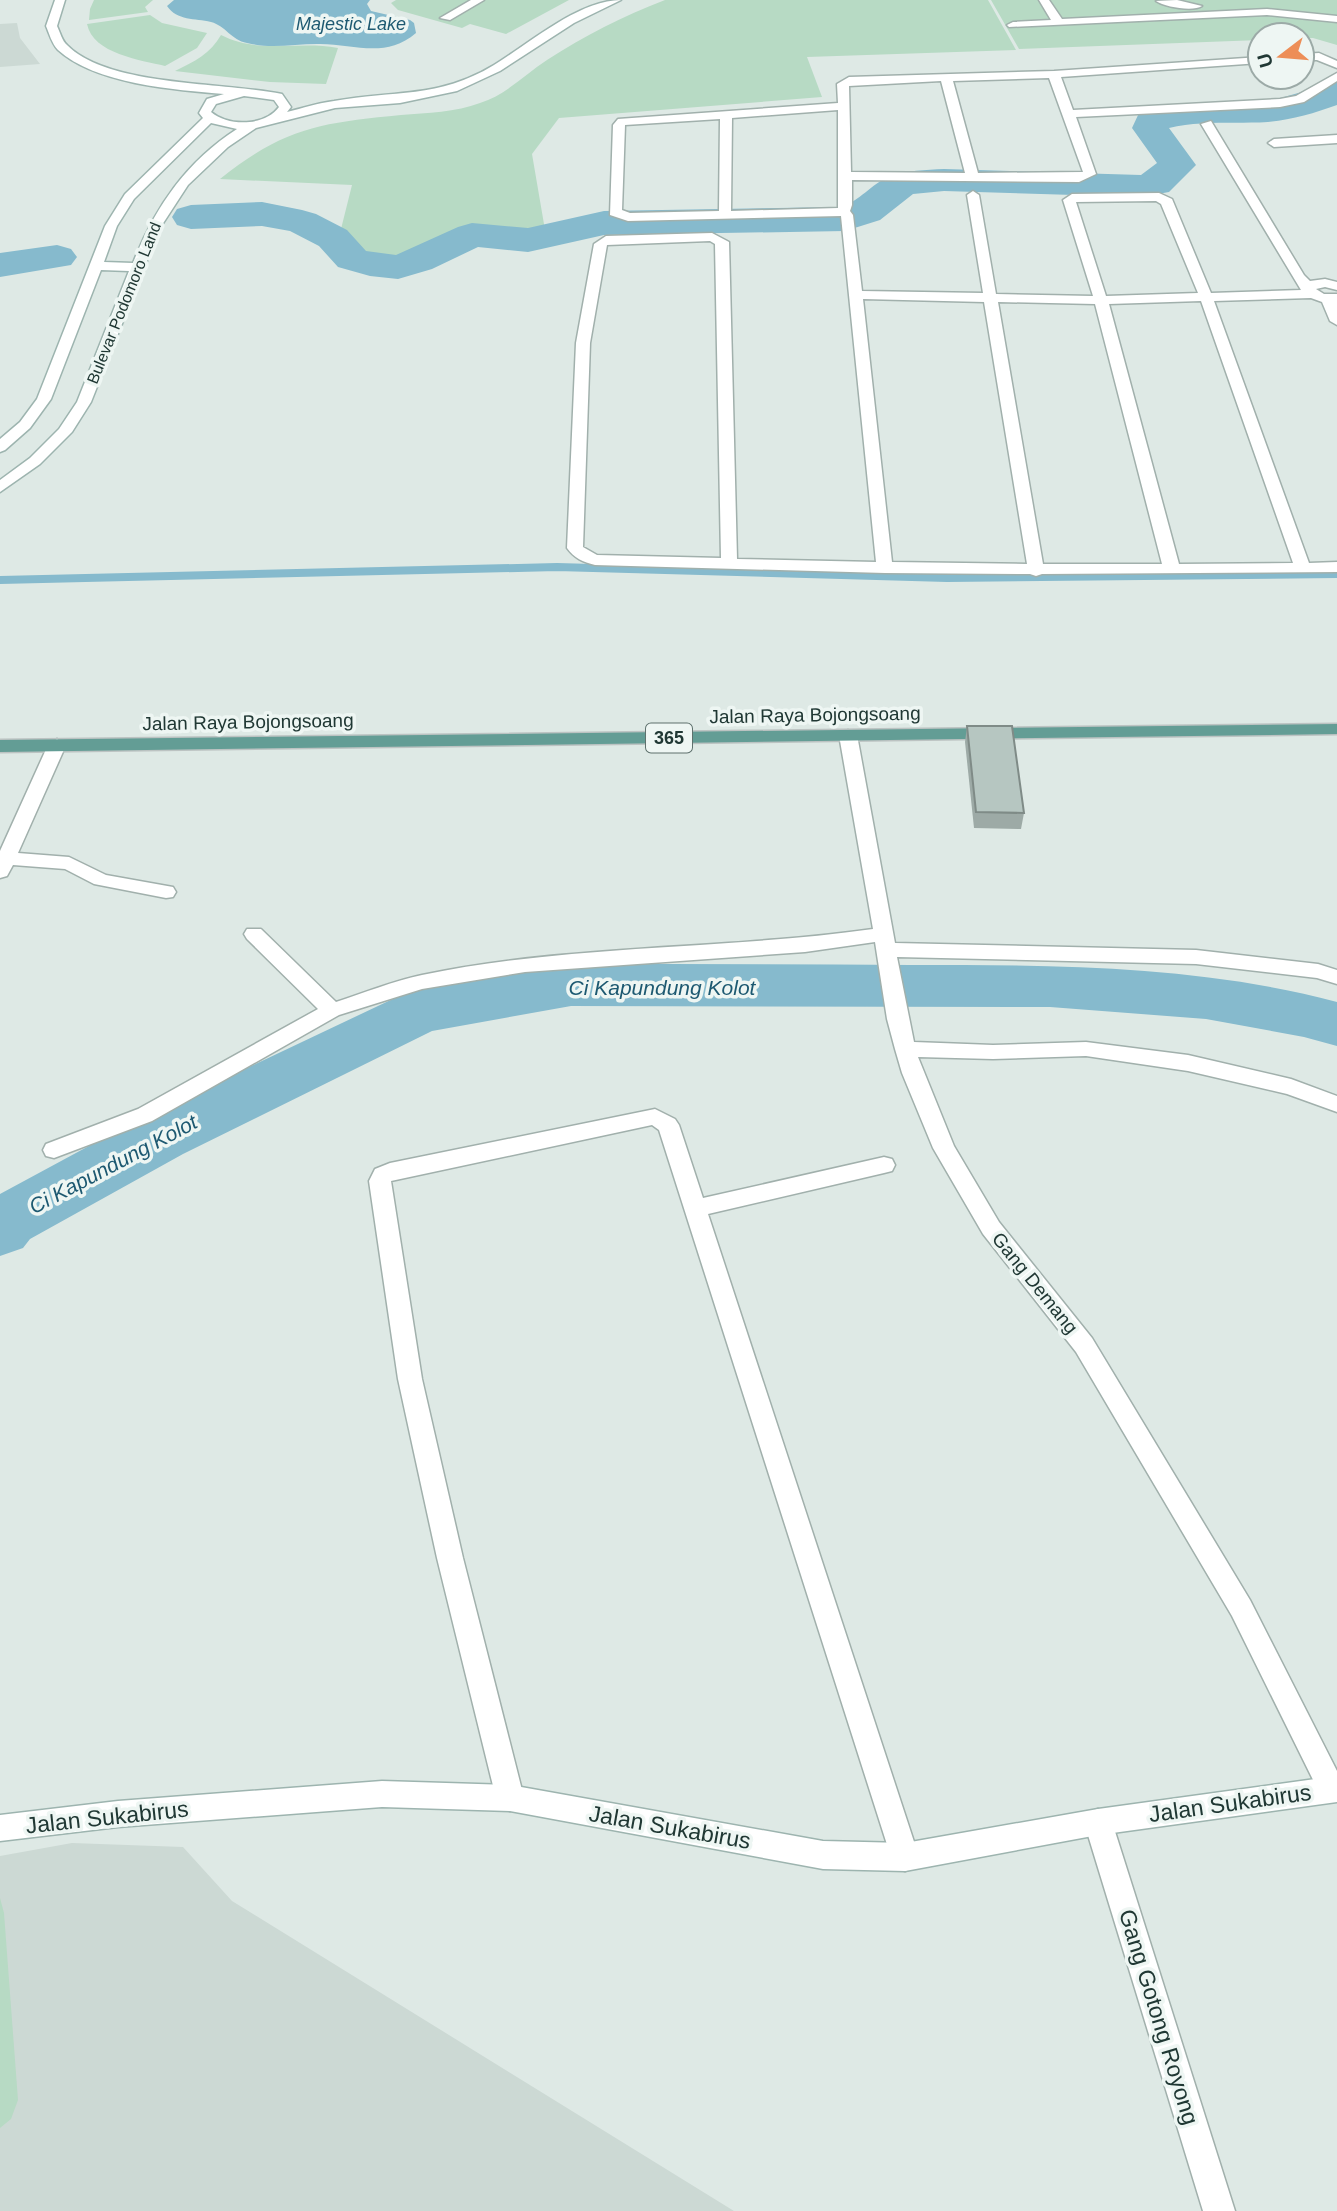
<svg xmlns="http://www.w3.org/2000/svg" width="1337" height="2211" font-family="Arial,sans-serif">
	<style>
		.built { fill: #ccd9d4 }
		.green { fill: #b7dac4 }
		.water { fill: #86bacd }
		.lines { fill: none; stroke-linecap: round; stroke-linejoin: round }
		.stream { stroke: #86bacd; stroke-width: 8 }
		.river { fill: #86bacd; fill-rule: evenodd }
		.street-casing { stroke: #a1b0ac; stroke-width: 3 }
		.secondary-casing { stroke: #9db4af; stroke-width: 3 }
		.primary-casing { stroke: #bcc3c2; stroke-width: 3 }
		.street { fill: #fff; fill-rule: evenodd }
		.secondary { fill: #fff; fill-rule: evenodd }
		.primary { fill: #639d95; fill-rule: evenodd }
		.wall { fill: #9daaa6 }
		.building { fill: #b6c6c1; stroke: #7f8b87; stroke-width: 2 }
		.labels { text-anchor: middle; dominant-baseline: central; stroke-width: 7; stroke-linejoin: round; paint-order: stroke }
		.far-street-label { font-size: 16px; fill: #203834; stroke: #eef6f3 }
		.far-water-label { font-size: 18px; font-style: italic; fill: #1d5971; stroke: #eef6f3 }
		.shield { fill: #eef6f3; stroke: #5e716d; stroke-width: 2 }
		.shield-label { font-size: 18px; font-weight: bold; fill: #203834 }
		.street-label { font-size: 19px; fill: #203834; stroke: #eef6f3 }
		.water-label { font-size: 21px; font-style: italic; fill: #1d5971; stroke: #eef6f3 }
		.near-street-label { font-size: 23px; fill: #203834; stroke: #eef6f3 }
	</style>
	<rect width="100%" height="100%" fill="#dee9e5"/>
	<path class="built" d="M17,23L20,38L40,64L0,67V24Z
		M72,1843L183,1847L232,1901L734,2211H0V1856Z"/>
	<path class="green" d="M94,0H153L145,7L148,12L89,20L90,9Z
		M396,0H569L506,34L470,24L462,28L398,10L391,3Z
		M665,0H988L1016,50L807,57L822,97L559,118L532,154L545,230L558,232C524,238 500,228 468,232C452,234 443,242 430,250C397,269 363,266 339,237L352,185L220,179C285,127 321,123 401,115C427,113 456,112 480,103C506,95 524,75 547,60C584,36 623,16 665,0Z
		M991,0H1337V45L1313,38H1302V35H1260V40L1019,49Z
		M150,15L162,23L207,33L197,48L165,66C141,60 93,54 87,24Z
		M221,35C260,55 298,40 338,48L326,84L270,82L175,71C194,62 211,53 221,35Z
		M0,1898L4,1913L18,2100L11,2119L0,2128Z"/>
	<path class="water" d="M174,0H370L367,4L371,11L410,20L414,23L416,33C384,60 353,43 317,44C294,44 270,49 247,43C231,40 226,26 211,22C195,18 177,21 167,6Z"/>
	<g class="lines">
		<path class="stream" d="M0,580L557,567L947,578L1337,574"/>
		<path class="river" d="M1337,82V105C1315,113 1291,120 1268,122C1235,124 1201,120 1169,128L1196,165L1169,192L1141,197L944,191L913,194L880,220L845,231L604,235L528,252L478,247L432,269L398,279L370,276L338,267L319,246L290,231L262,226L191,229L177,225L172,217L177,209L191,205L262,202L302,210L316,214L347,230L366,251L396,255L458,227L472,223L528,228L604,211L841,207C860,201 871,184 889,177C906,170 926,170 944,169L1141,175L1157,163L1132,128L1139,113L1180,104L1277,99Z
			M57,245L71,249L77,257L71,265L0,277V253Z
			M571,964C684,964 797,964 910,965C1053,965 1198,965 1337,1002V1046L1304,1037L1206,1019L1050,1007L571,1006L432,1031L183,1154L30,1239L23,1248L0,1256V1194L137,1120L397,997L418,990Z"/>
		<g class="street-casing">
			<path id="street" d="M471,0H484L450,20L440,18Z
				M1039,0H1049L1062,19L1267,9L1337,16V22L1267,15L1009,27L1007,25L1013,22L1051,20Z
				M1177,0L1202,6C1193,12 1165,7 1156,1Z
				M1302,54L1319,53L1337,61V68L1317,60H1302Z
				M1260,57V63L1061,77L1073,110L1280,99L1296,96L1337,73V81L1304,102L1280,107L1076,117L1096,174L1079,182L852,180V205L850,211L853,215L862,291L983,293L967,195L973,191L979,195L996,294L1093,296L1063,200L1072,194L1159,193L1172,199L1211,293L1301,290L1201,124L1211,121L1304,275L1310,281L1325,279L1337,282V290L1325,287L1316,289L1324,294H1337V325L1330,321L1322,302L1311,298L1214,301L1309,563L1337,562V572L1042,574L1036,576L1030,574L885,573L595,565C583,562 574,558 567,548L576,343L594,244L606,236L712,233L729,242L737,559L876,562L841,216L628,221L610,215L613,125L618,119L838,103L837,84L849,77L1054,71ZM1049,78L1083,172L978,173L953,81ZM941,81L965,173L851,172L849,86ZM838,110V208L731,211L732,118ZM720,119L719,211L630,213L622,210L625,125ZM1156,201L1161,204L1198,293L1106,296L1076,202ZM710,241L715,244L721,558L597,555L583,547L590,343L607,245ZM863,299L984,302L1027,564L892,562ZM1201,301L1293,563L1179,564L1109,304ZM998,302L1095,304L1162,564H1043Z
				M1337,135V143L1274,147L1268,143L1274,139Z
				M848,730L857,735L895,943L1196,950L1318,964L1337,970V984L1317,978L1196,964L897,957L914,1042L993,1045L1086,1042L1188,1055L1291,1079L1337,1096V1112L1287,1094L1188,1071L1086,1056L993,1059L918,1057L954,1146L999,1222L1092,1338L1250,1600L1337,1771V1800L1332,1802L1322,1798L1232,1616L1076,1352L983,1234L933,1148L902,1073L895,1049L887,1019L875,942L805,952L525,972L422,989L339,1015L152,1121L54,1158L46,1156L43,1150L46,1144L138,1109L318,1009L247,939L244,934L247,929H261L336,1002C364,993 393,981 422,975C570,944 724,950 873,929L839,735Z
				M57,739L66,745L18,853L69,857L106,875L173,887L176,892L173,897L166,898L94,884L65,869L13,865L7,876L0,878V851L48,745Z
				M655,1109L675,1119L679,1125L703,1198L884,1157L892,1159L895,1165L892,1171L884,1173L708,1214L919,1857L915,1867L905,1871L895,1867L891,1857L659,1130L652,1125L391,1181L422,1379L463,1558L524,1798L520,1807L510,1811L500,1807L496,1798L437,1558L398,1379L369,1181L375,1169L390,1163Z
				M1098,1809L1108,1813L1112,1822L1235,2211H1203L1084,1822L1088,1813Z"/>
		</g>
		<g class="secondary-casing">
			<path id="secondary" d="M55,0H65L57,26C60,32 62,41 67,45C108,87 226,82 282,94L291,107L287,112C303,108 318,103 334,101C394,90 438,99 494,65C530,43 579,0 621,0L574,23L500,71L457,91L400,103L335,108L256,128L228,147L188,185L160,228L91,402L72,432L40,464L0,492V480L30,458L59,429L77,402L129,271L101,270L51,399L30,428L5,450L0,452V439L20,422L37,399L105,226L125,194L203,118L199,113L207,99L224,94C175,90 95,84 58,50C52,44 49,33 46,26ZM244,96L274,100L279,107C265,126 229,127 211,112L216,104ZM211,123L237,129C186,162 155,207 133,263L104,262L117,226L134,199Z
				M1337,1776V1802L1098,1835L905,1871L823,1869L510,1811L382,1807L118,1827L0,1841V1815L118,1801L382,1781L510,1785L823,1841L905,1843L1098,1809Z"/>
		</g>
		<g class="primary-casing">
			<path id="primary" d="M1337,724V734L0,752V740Z"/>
		</g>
		<use href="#street" class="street"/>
		<use href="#secondary" class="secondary"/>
		<use href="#primary" class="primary"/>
	</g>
	<path class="wall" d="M967,726L1024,813L1021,829L974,828L965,742Z"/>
	<path class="building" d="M967,726H1012L1024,813L976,812Z"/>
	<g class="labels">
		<g class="far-street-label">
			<text transform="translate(124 303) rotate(-68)">Bulevar Podomoro Land</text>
		</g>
		<g class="far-water-label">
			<text x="351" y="24">Majestic Lake</text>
		</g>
		<rect class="shield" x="646" y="723.5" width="46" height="29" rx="5"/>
		<g class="shield-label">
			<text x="669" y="738">365</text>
		</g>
		<g class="street-label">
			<text transform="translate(815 715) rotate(-1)">Jalan Raya Bojongsoang</text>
			<text transform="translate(248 722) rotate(-1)">Jalan Raya Bojongsoang</text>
			<text transform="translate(1035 1283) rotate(51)">Gang Demang</text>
		</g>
		<g class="water-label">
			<text x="662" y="987">Ci Kapundung Kolot</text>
			<text transform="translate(113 1164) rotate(-28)">Ci Kapundung Kolot</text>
		</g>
		<g class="near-street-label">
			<text transform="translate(1230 1803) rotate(-8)">Jalan Sukabirus</text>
			<text transform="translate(107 1817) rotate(-6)">Jalan Sukabirus</text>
			<text transform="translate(670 1827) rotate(10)">Jalan Sukabirus</text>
			<text transform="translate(1159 2017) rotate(73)">Gang Gotong Royong</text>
		</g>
	</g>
	<g transform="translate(1281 56) rotate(254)"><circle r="33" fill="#eef6f3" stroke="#9caaa7" stroke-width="2"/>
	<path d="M0-5L12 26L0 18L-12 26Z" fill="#ed8e57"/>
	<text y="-10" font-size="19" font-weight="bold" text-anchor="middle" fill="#203834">U</text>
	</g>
</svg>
